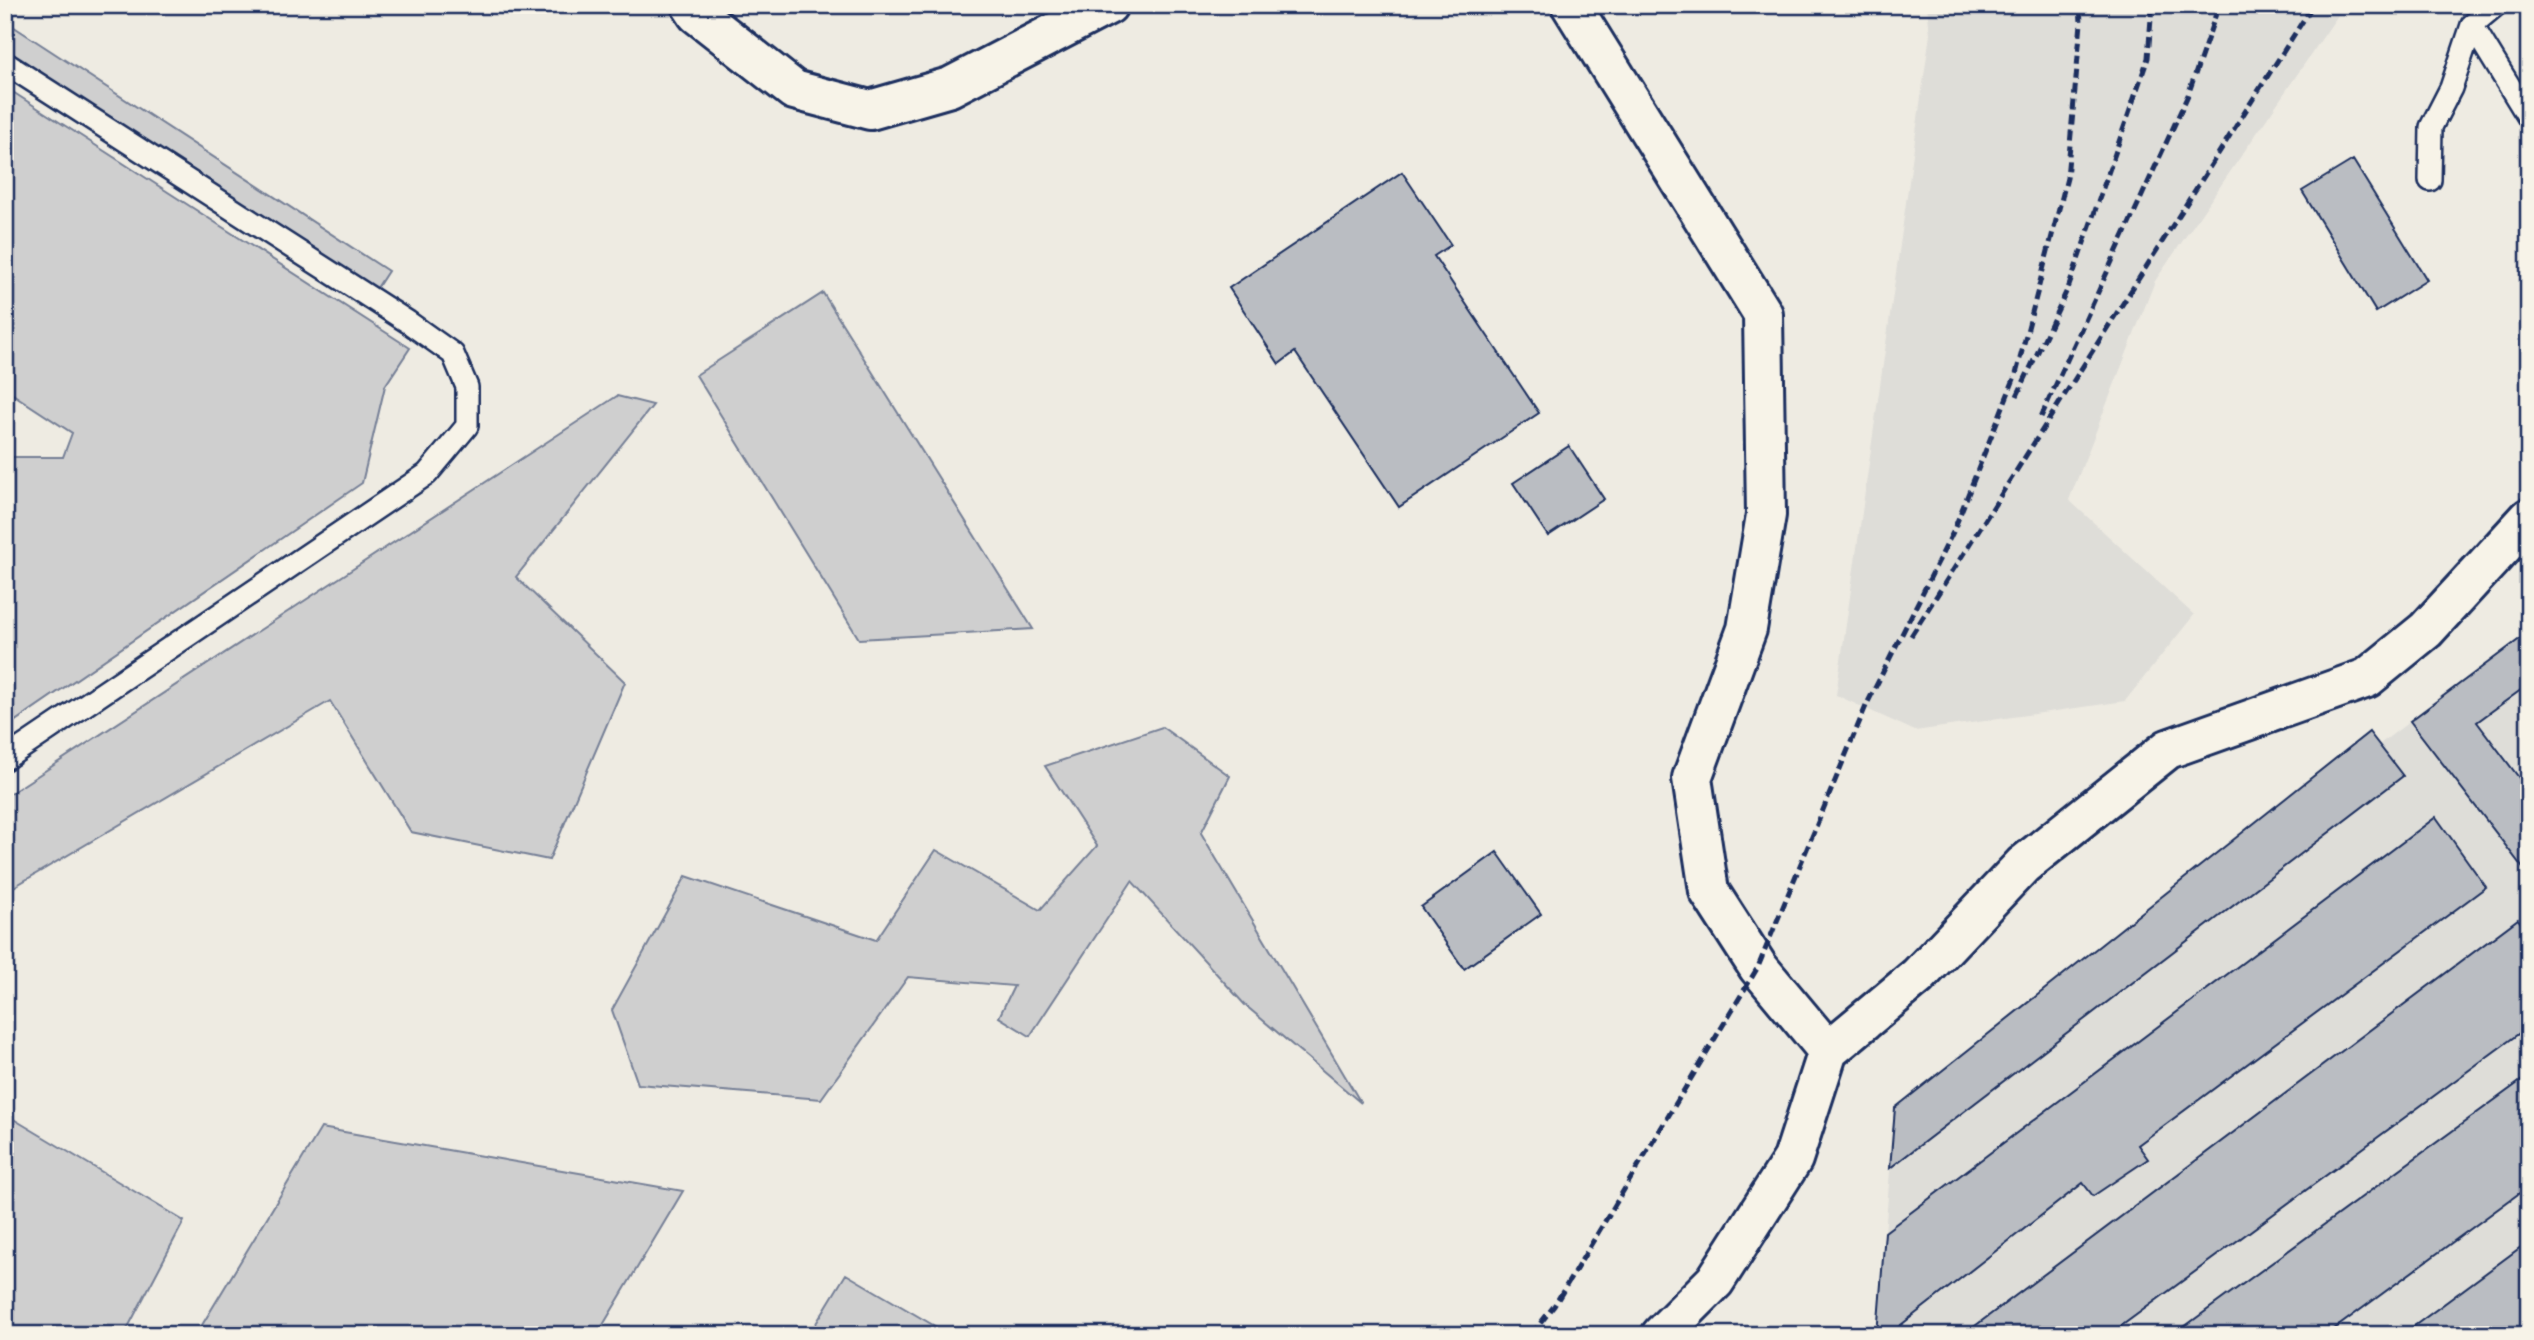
<svg xmlns="http://www.w3.org/2000/svg" width="2534" height="1340" font-family="Pangolin,sans-serif">
	<style>
		.built { fill: #deddd8 }
		.green { fill: #cfcfcf; stroke: #757f96; stroke-width: 2 }
		.building { fill: #babdc2; stroke: #1b2f5e; stroke-width: 2 }
		.lines { fill: none; stroke-linecap: round; stroke-linejoin: round }
		.lane-casing { stroke: #1b2f5e; stroke-width: 26 }
		.street-casing { stroke: #1b2f5e; stroke-width: 44 }
		.lane { stroke: #f7f3e8; stroke-width: 21 }
		.street { stroke: #f7f3e8; stroke-width: 38 }
		.rail { stroke: #1b2f5e; stroke-width: 5; stroke-dasharray: 10 5; stroke-linecap: butt }
	</style>
	<rect width="100%" height="100%" fill="#eeebe2"/>
	<filter id="ink" filterUnits="userSpaceOnUse"><feTurbulence type="fractalNoise" baseFrequency=".0143" numOctaves="2"/><feDisplacementMap in="SourceGraphic" scale="14" xChannelSelector="R" yChannelSelector="G"/><feConvolveMatrix kernelMatrix="1 2 1 2 8 2 1 2 1" color-interpolation-filters="sRGB"/></filter>
	<g filter="url(#ink)">
		<path class="built" d="M1927,5H2345L2155,281L2069,500L2194,615L2125,701L1915,731L1836,695L1930,34Z
			M2529,632V1335H1877L1895,1108Z"/>
		<path class="green" d="M5,21L388,271L375,291L5,49Z
			M5,87L410,348L385,386L362,483L5,728V465L10,457H63L72,433L5,389V161L14,146L5,141Z
			M823,293L1033,629L859,639L696,375Z
			M617,396L653,405L516,577L625,682L549,860L411,832L330,701L5,892V797Z
			M1162,727L1230,776L1201,833L1361,1103L1245,1005L1132,881L1030,1036L999,1017L1014,986L908,977L821,1099L638,1084L612,1010L686,876L876,940L936,850L1040,910L1097,846L1045,766Z
			M5,1114L184,1221L124,1335H5Z
			M321,1128L683,1191L597,1335H196Z
			M846,1274L950,1335H809Z"/>
		<path class="building" d="M2353,160L2427,280L2376,312L2302,191Z
			M1402,172L1451,245L1434,256L1539,413L1399,507L1295,352L1279,364L1229,288Z
			M1569,446L1604,499L1548,536L1513,483Z
			M2529,632V684L2477,722L2529,791V876L2410,721Z
			M2369,732L2403,776L1890,1168L1895,1108Z
			M2436,817L2486,887L2138,1145L2148,1159L2093,1196L2083,1183L1888,1335H1877L1885,1232Z
			M1497,852L1541,914L1464,969L1421,907Z
			M2518,919L2529,935V1026L2109,1335H1963Z
			M2529,1075V1186L2326,1335H2173Z
			M2529,1241V1335H2402Z"/>
		<g class="lines">
			<g class="lane-casing">
				<path id="lane" d="M2472,25L2529,118
					M5,63L408,322L453,354L467,387V426L427,474L5,759
					M2430,180L2431,127L2451,88L2472,25L2496,5"/>
			</g>
			<g class="street-casing">
				<path id="street" d="M691,5L697,14L794,90L870,110L950,87L1108,5
					M1571,5L1763,314L1766,515L1747,629L1692,778L1709,891L1758,967L1828,1051
					M1661,1335L1715,1281L1793,1159L1828,1051L1918,976L2023,865L2168,749L2367,678L2426,630L2529,518"/>
			</g>
			<use href="#lane" class="lane"/>
			<use href="#street" class="street"/>
			<path class="rail" d="M2017,396L2069,286L2148,58L2152,5
				M2041,417L2188,95L2219,5
				M1911,636L2313,5
				M1531,1335L1554,1306L1758,967L1866,706L1953,532L2016,374L2067,178L2081,23L2080,5"/>
		</g>
	</g>
	<rect width="2534" height="1340" fill="none" stroke="#f7f3e8" stroke-width="28"/>
	<rect x="14" y="14" width="2506" height="1312" fill="none" stroke="#1b2f5e" stroke-width="2.5" filter="url(#ink)"/>
</svg>
